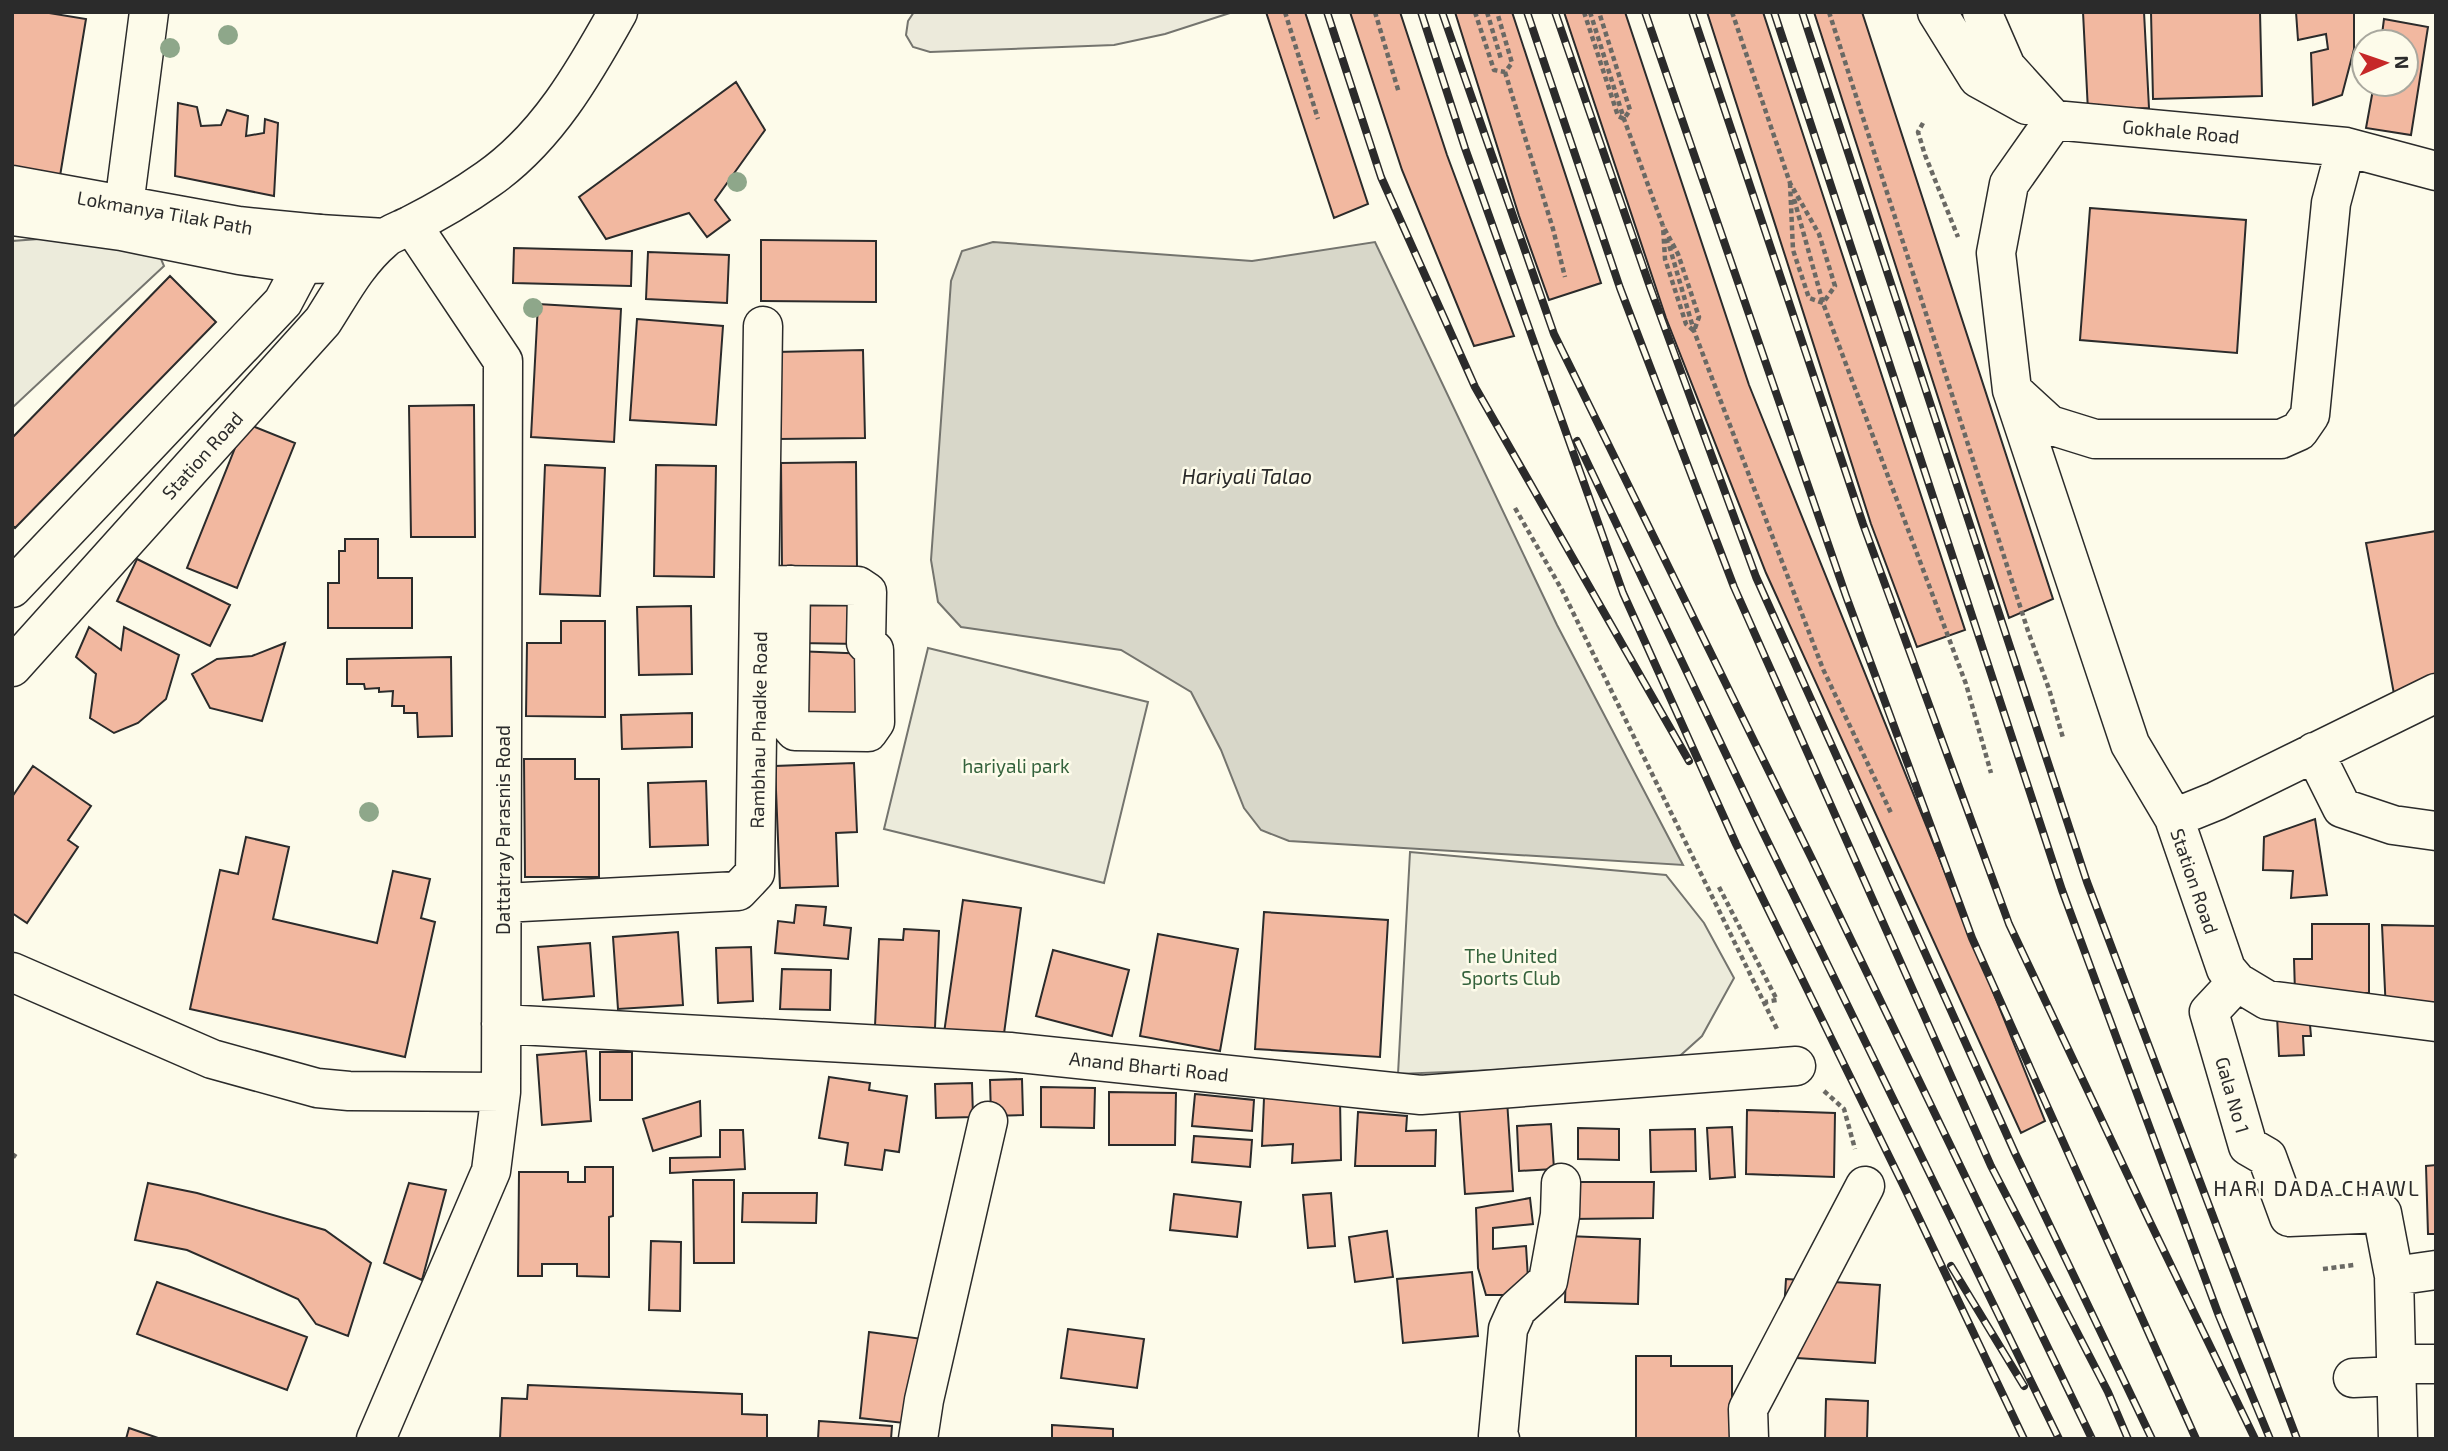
<svg xmlns="http://www.w3.org/2000/svg" width="2448" height="1451" font-family="'Exo 2',sans-serif">
	<style>
		.green { fill: #ecebdb; stroke: #74746e; stroke-width: 2 }
		.parking { fill: #eceadb; stroke: #74746e; stroke-width: 2 }
		.water { fill: #d8d7c9; stroke: #74746e; stroke-width: 2 }
		.building { fill: #f2b8a0; stroke: #2b2b2b; stroke-width: 2 }
		.lines { fill: none; stroke-linecap: round; stroke-linejoin: round }
		.minor-casing { stroke: #2b2b2b; stroke-width: 41 }
		.major-casing { stroke: #2b2b2b; stroke-width: 41 }
		.path { stroke: #6a6964; stroke-width: 4.5; stroke-dasharray: 5 3.5; stroke-linecap: butt }
		.minor { stroke: #fdfbea; stroke-width: 38 }
		.major { stroke: #fdfbea; stroke-width: 38 }
		.rail-casing { stroke: #2b2b2b; stroke-width: 8 }
		.rail { stroke: #fdfbea; stroke-width: 5; stroke-dasharray: 16; stroke-linecap: butt }
		.tree { fill: #8ea78a }
		.labels { text-anchor: middle; dominant-baseline: central; stroke-width: 5; stroke-linejoin: round; paint-order: stroke }
		.street-label { font-size: 19px; fill: #2b2b2b; stroke: #fdfbea }
		.park-label { font-size: 19px; fill: #34623c; stroke: #fdfbea }
		.water-label { font-size: 21px; font-style: italic; fill: #2b2b2b; stroke: #fdfbea }
		.neighbourhood-label { font-size: 21px; letter-spacing: 2px; fill: #2b2b2b; stroke: #fdfbea }
	</style>
	<rect width="100%" height="100%" fill="#fdfbea"/>
	<path class="green" d="M121,233L152,238L164,266L12,408V241Z
		M928,648L1148,702L1104,883L884,829Z
		M1410,852L1666,875L1704,923L1734,978L1702,1036L1672,1063L1398,1074Z"/>
	<path class="parking" d="M914,12H1233L1165,34L1114,45L930,52L913,47L906,35L908,21Z"/>
	<path class="water" d="M993,242L1252,261L1375,242L1557,625L1683,865L1289,841L1261,830L1244,808L1221,750L1191,692L1121,650L961,627L938,602L931,560L951,281L962,251Z"/>
	<path class="building" d="M12,12H43L86,19L60,176L12,168Z
		M1266,12H1305L1368,204L1334,218Z
		M1350,12H1400L1447,155L1514,336L1474,346L1402,170Z
		M1455,12H1512L1601,283L1549,300L1519,216Z
		M1564,12H1625L1749,385L2045,1121L2021,1133L1766,573L1666,318Z
		M1707,12H1763L1965,630L1917,647L1871,524Z
		M1814,12H1862L2053,599L2009,618Z
		M2083,12H2144L2149,108L2088,111Z
		M2151,12H2260L2262,96L2153,99Z
		M2296,12H2354V49L2342,95L2313,105L2311,53L2328,49L2326,34L2298,40Z
		M2384,19L2428,27L2411,135L2366,128L2374,84H2406V42H2381Z
		M736,82L765,130L715,200L730,220L707,237L689,213L606,239L579,197Z
		M178,103L197,107L201,126L221,125L227,110L248,116L246,136L264,133L265,119L278,123L274,196L175,176Z
		M2090,208L2246,220L2237,353L2080,340Z
		M761,240L876,241V302L761,301Z
		M514,248L632,251L631,286L513,283Z
		M648,252L729,255L727,303L646,299Z
		M170,276L216,322L15,528L12,525V438Z
		M538,304L621,309L614,442L531,437Z
		M637,319L723,326L716,425L630,420Z
		M863,350L865,438L778,439L776,352Z
		M474,405L475,537H411L409,406Z
		M245,423L295,443L237,588L187,568Z
		M856,462L857,569L782,570L781,463Z
		M545,465L605,468L600,596L540,594Z
		M656,465L716,466L714,577L654,576Z
		M2436,531V680L2394,694L2366,543Z
		M345,539H378V578H412V628H328V583H339V551H345Z
		M137,559L230,605L210,646L117,601Z
		M799,591L859,594V644L799,643Z
		M691,606L692,674L639,675L637,607Z
		M561,621H605V717L526,716L527,643H561Z
		M89,627L121,650L124,627L179,655L166,699L138,723L114,733L90,718L96,674L76,657Z
		M285,643L262,721L210,708L192,674L217,659L252,656Z
		M795,651L870,654L869,726H794Z
		M451,657L452,736L418,737L417,713H404V706H392L393,691L379,692V688L365,689L364,684H347V659Z
		M692,713V747L622,749L621,715Z
		M524,759H575V779H599V877H525Z
		M854,763L857,832L836,833L838,886L780,888L775,766Z
		M33,766L91,806L68,840L78,847L27,923L12,913V797Z
		M706,781L708,845L650,847L648,783Z
		M2315,819L2327,895L2291,898L2293,871L2263,870L2264,837Z
		M246,837L289,847L273,919L377,943L393,871L430,879L421,918L435,922L405,1057L190,1009L220,870L238,874Z
		M963,900L1021,908L1003,1041L944,1033Z
		M796,905L826,907L824,925L851,928L848,959L775,953L778,921L794,923Z
		M1264,912L1388,920L1380,1057L1255,1049Z
		M2312,924H2369V993H2295L2294,959H2312Z
		M2382,925L2436,926V1016L2386,1012Z
		M904,929L939,931L935,1028L875,1026L879,939L903,940Z
		M678,932L683,1005L618,1009L613,937Z
		M1158,934L1238,949L1220,1051L1140,1036Z
		M590,943L594,996L543,1000L538,947Z
		M751,947L753,1001L718,1003L716,948Z
		M1053,950L1129,970L1112,1036L1036,1016Z
		M782,969L831,970L830,1010L780,1009Z
		M2309,1014L2311,1036H2303L2304,1055L2279,1056L2277,1016Z
		M586,1051L591,1121L542,1125L537,1055Z
		M600,1052H632V1100H600Z
		M829,1077L870,1083L869,1090L907,1096L899,1152L885,1150L882,1170L845,1165L848,1143L819,1138Z
		M1022,1079L1023,1115L991,1116L990,1080Z
		M972,1083L973,1117L936,1118L935,1084Z
		M1041,1087L1095,1088L1094,1128L1041,1127Z
		M1109,1092L1176,1093L1175,1145H1109Z
		M1195,1094L1254,1100L1252,1131L1192,1126Z
		M1264,1098H1340L1341,1160L1292,1163L1293,1144L1262,1146Z
		M1507,1100L1513,1191L1465,1194L1459,1104Z
		M700,1101L701,1136L653,1151L643,1119Z
		M1747,1110L1835,1113L1834,1177L1746,1174Z
		M1358,1112L1407,1116L1406,1131L1436,1130L1435,1166H1355Z
		M1551,1124L1554,1169L1519,1171L1517,1126Z
		M1732,1127L1735,1177L1710,1179L1707,1128Z
		M1578,1128L1619,1129V1160L1578,1159Z
		M1695,1129L1696,1171L1651,1172L1650,1130Z
		M720,1130H743L745,1169L670,1173V1158L720,1157Z
		M1194,1136L1252,1140L1250,1167L1192,1162Z
		M2436,1165V1234H2428L2426,1166Z
		M585,1167H613V1216L609,1217V1277L577,1276V1264H542V1276H518L519,1172H568V1182H585Z
		M693,1180H734V1263H694Z
		M1571,1182H1654L1653,1218L1571,1219Z
		M148,1183L197,1193L325,1230L371,1263L348,1336L316,1324L298,1299L187,1250L135,1240Z
		M409,1183L446,1190L422,1280L384,1263Z
		M743,1193H817L816,1223L742,1222Z
		M1331,1193L1335,1246L1308,1248L1303,1195Z
		M1174,1194L1241,1202L1237,1237L1170,1230Z
		M1530,1198L1533,1224L1493,1228V1249L1526,1246L1529,1295H1486L1478,1268L1476,1208Z
		M1387,1231L1393,1277L1355,1282L1349,1237Z
		M1567,1236L1640,1239L1638,1304L1565,1302Z
		M651,1241L681,1242L680,1311L649,1310Z
		M1472,1272L1478,1336L1403,1343L1397,1279Z
		M1786,1279L1880,1285L1875,1363L1781,1357Z
		M157,1282L307,1337L287,1390L137,1334Z
		M1068,1329L1144,1339L1137,1388L1061,1378Z
		M869,1332L923,1339L913,1424L860,1418Z
		M1636,1356H1671V1366H1732V1439H1636Z
		M528,1385L742,1394V1414L767,1415V1439H500L502,1398L527,1399Z
		M1826,1399L1868,1401L1867,1439H1825Z
		M819,1421L892,1426L891,1439H818Z
		M1052,1425L1113,1429V1439H1052Z
		M129,1428L161,1439H126Z"/>
	<g class="lines">
		<g class="minor-casing">
			<path id="minor" d="M1937,12L1978,78L2027,105
				M1982,12L2006,67L2054,120L2346,147L2436,171
				M2054,120L2009,184L1996,253L2012,390L2130,744L2174,818L2226,969L2237,982L2267,1000L2436,1022
				M12,185L238,226L319,234
				M12,216L121,231L239,255L302,264L359,263
				M121,229L149,12
				M2014,392L2050,425L2095,439H2281L2299,431L2310,415L2331,203L2346,147
				M760,585L858,586L867,592L866,643L874,650L875,722L868,732L795,731L789,724L791,585
				M2314,752L2342,808L2393,825L2436,831
				M2174,818L2216,801L2436,693
				M502,903L738,891L755,873L763,326
				M12,972L212,1059L317,1088L349,1091L501,1092
				M2237,982L2209,1012L2248,1146L2267,1157L2289,1217L2382,1213L2394,1276
				M501,1024L1010,1052L1421,1095L1796,1066
				M2396,1364H2436
				M2353,1378L2397,1376
				M376,1439L491,1171L501,1092L503,361L412,225
				M918,1439L924,1400L988,1121
				M1500,1439L1498,1436L1508,1329L1517,1309L1548,1281L1560,1215L1561,1183
				M1749,1439L1748,1409L1865,1186
				M2398,1439L2394,1276L2436,1270"/>
		</g>
		<g class="major-casing">
			<path id="major" d="M12,588L283,302L319,234L385,238
				M12,667L323,321C341,293 357,262 383,240C390,233 402,230 411,225C437,212 464,196 488,179C547,138 584,73 618,12"/>
		</g>
		<path class="path" d="M1285,12L1318,119
			M1375,12L1399,93
			M1475,12L1494,70L1505,72L1512,63L1497,12
			M1487,12L1501,59
			M1584,12L1618,116L1624,119L1630,110L1599,12
			M1590,12L1624,119L1663,226L1678,254L1699,317L1694,331L1686,324L1665,259L1663,226
			M1732,12L1790,183L1819,234L1835,286L1823,303L1809,298L1793,250L1790,183
			M1829,12L2028,631L2049,689L2063,738
			M1505,72L1553,229L1565,277
			M1923,123L1918,132L1925,155L1958,237
			M1794,199L1823,303L1966,684L1991,773
			M1667,238L1694,331L1823,669L1892,815
			M1515,508L1562,590L1777,1029
			M1719,887L1777,1000L1765,1002
			M1824,1091L1844,1109L1855,1149
			M12,1154L18,1158
			M2323,1269L2354,1265"/>
		<use href="#minor" class="minor"/>
		<use href="#major" class="major"/>
		<g class="rail-casing">
			<path id="rail" d="M1327,12L1381,177L1475,387L1689,761
				M1421,12L1465,148L1623,593L1736,844L1906,1191L2024,1439
				M1442,12L1554,334L1812,859L2092,1439
				M1527,12L1620,288L1734,587L1991,1166L2108,1392L2128,1439
				M1555,12L1650,287L1756,577L2015,1153L2152,1439
				M1645,12L1846,596L1972,938L2196,1439
				M1692,12L1863,524L2009,924L2149,1220L2255,1439
				M1774,12L2062,890L2219,1316L2270,1439
				M1802,12L2087,882L2297,1439
				M1577,441L1762,830L2059,1439
				M1951,1266L2024,1386"/>
		</g>
		<use href="#rail" class="rail"/>
	</g>
	<g class="tree">
		<circle cx="228" cy="35" r="10"/>
		<circle cx="170" cy="48" r="10"/>
		<circle cx="737" cy="182" r="10"/>
		<circle cx="533" cy="308" r="10"/>
		<circle cx="369" cy="812" r="10"/>
	</g>
	<g class="labels">
		<g class="street-label">
			<text transform="translate(2181 131) rotate(5)">Gokhale Road</text>
			<text transform="translate(165 212) rotate(10)">Lokmanya Tilak Path</text>
			<text transform="translate(202 455) rotate(-48)">Station Road</text>
			<text transform="translate(758 730) rotate(-89)">Rambhau Phadke Road</text>
			<text transform="translate(502 830) rotate(-90)">Dattatray Parasnis Road</text>
			<text transform="translate(2195 881) rotate(71)">Station Road</text>
			<text transform="translate(1149 1066) rotate(6)">Anand Bharti Road</text>
			<text transform="translate(2233 1095) rotate(74)">Gala No 1</text>
		</g>
		<g class="park-label">
			<text x="1016" y="765">hariyali park</text>
			<text x="1511" y="955">The United<tspan x="1511" dy="22">Sports Club</tspan></text>
		</g>
		<g class="water-label">
			<text x="1247" y="475">Hariyali Talao</text>
		</g>
		<g class="neighbourhood-label">
			<text x="2317" y="1187">HARI DADA CHAWL</text>
		</g>
	</g>
	<rect width="2448" height="1451" fill="none" stroke="#2b2b2b" stroke-width="28"/>
	<g transform="translate(2385 63) rotate(88)"><circle r="33" fill="#fdfbea" stroke="#a9a89e" stroke-width="2"/>
	<path d="M0-5L12 26L0 18L-12 26Z" fill="#c62828"/>
	<text y="-10" font-size="19" font-weight="bold" text-anchor="middle" fill="#2b2b2b">N</text>
	</g>
</svg>
